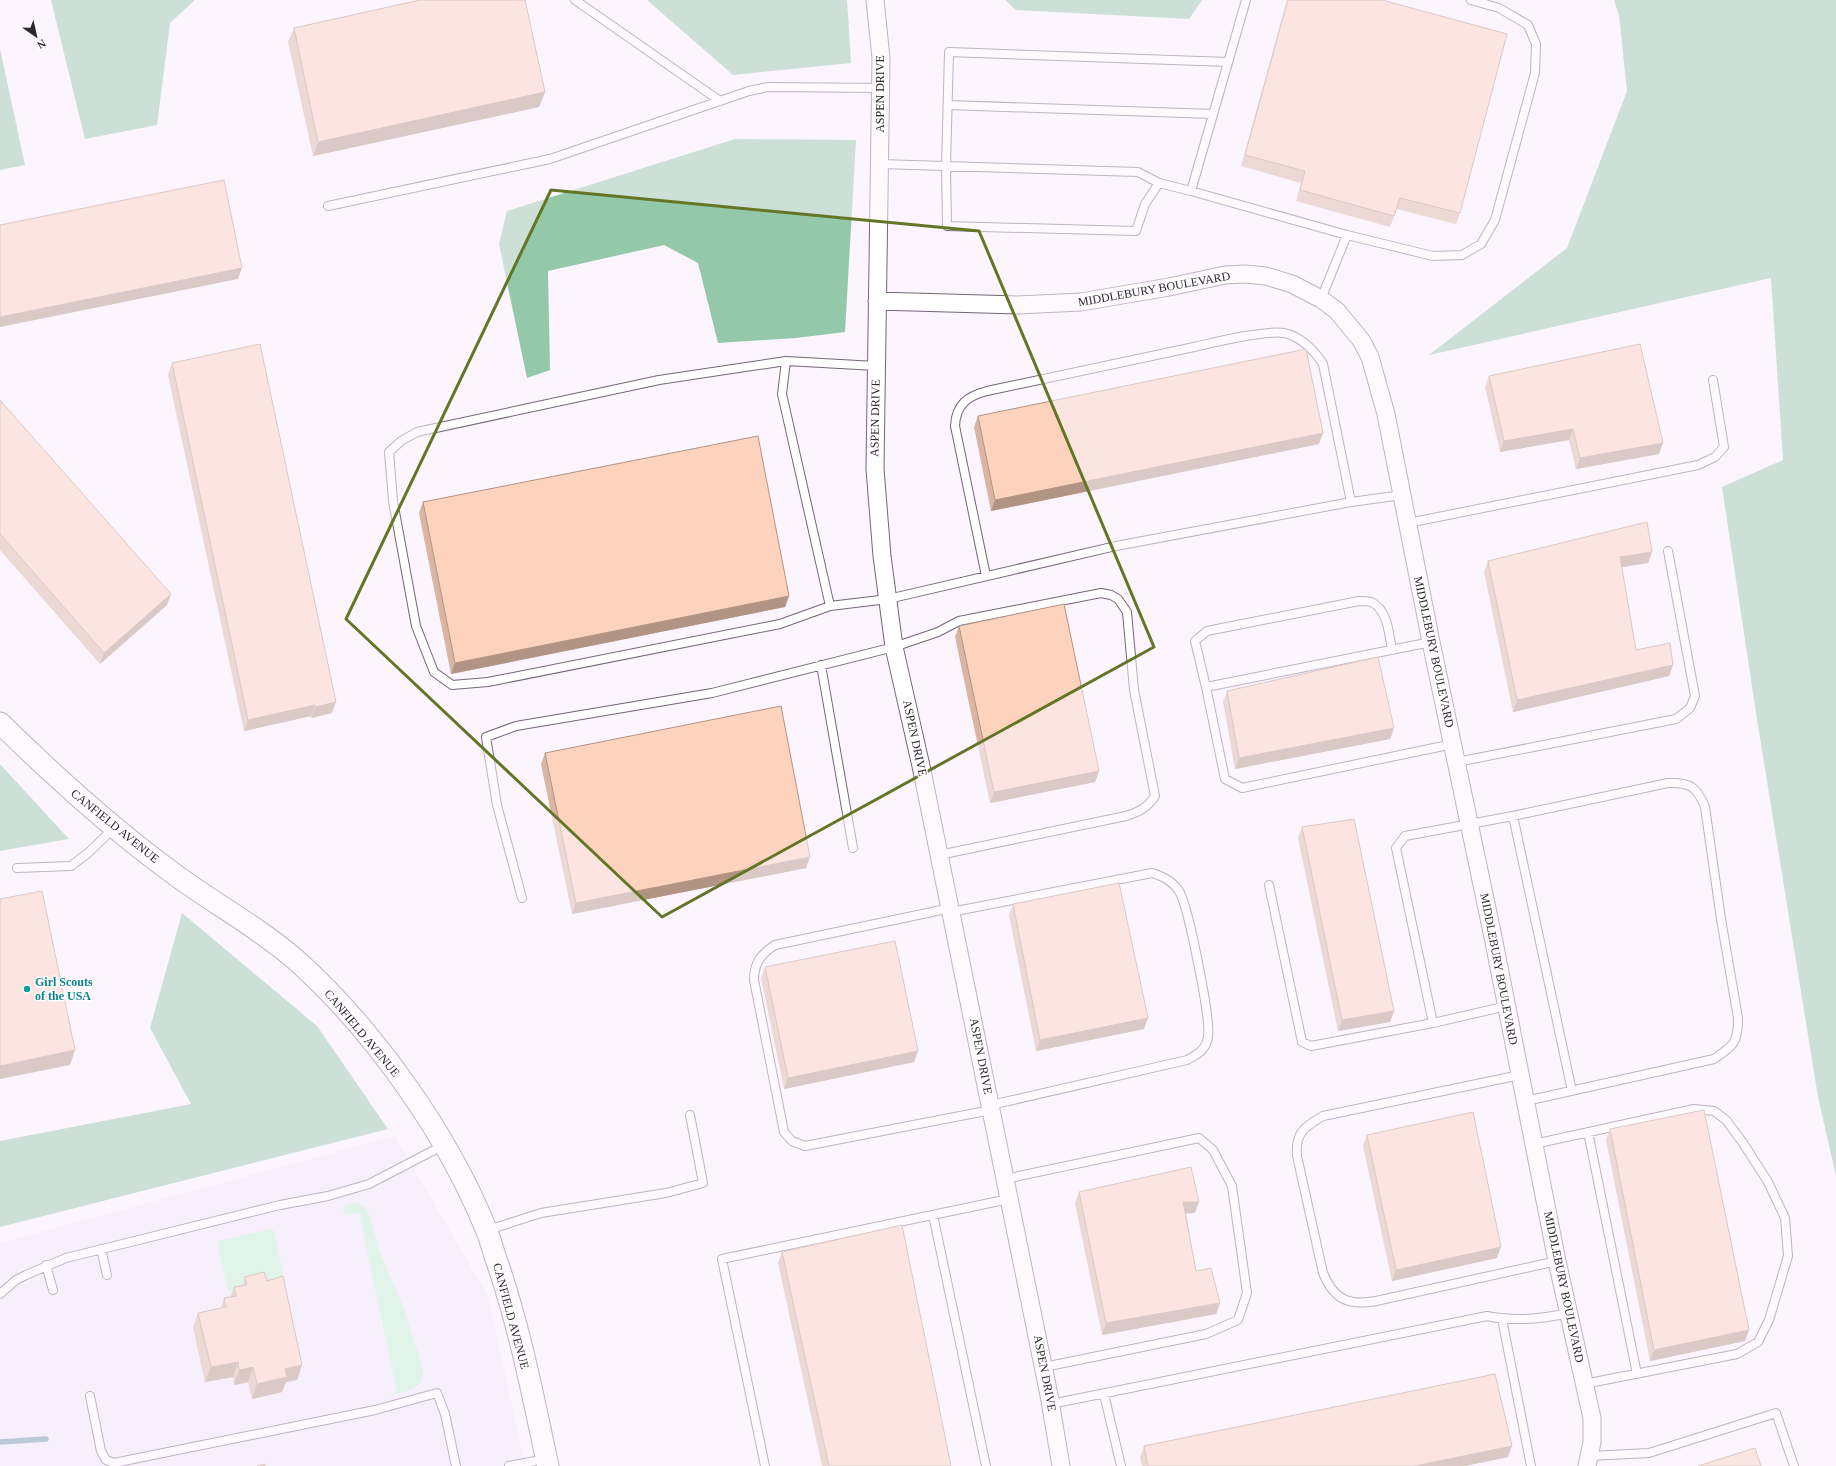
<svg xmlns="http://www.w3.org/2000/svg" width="1836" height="1466" font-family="Georgia,serif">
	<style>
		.commercial { fill: #f4e8fc }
		.green { fill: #bef3d3 }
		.forest { fill: #93c8a8 }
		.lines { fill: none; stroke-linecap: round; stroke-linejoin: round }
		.stream { stroke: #6d93a8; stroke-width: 5.5 }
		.service-casing { stroke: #756579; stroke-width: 10 }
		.minor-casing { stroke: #756579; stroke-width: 19 }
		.tertiary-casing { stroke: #756579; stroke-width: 23 }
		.service { stroke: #fff; stroke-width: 8 }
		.minor { stroke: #fff; stroke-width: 17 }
		.tertiary { stroke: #fff; stroke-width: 21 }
		.wall { fill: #dab5a3 }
		.shaded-wall { fill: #b19484 }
		.building { fill: #fdd3bd; stroke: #b19484 }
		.marked { fill: none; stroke: #637626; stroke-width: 3; stroke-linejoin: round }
		.culture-dot { fill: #0f9aa8; stroke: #fff; stroke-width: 1.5 }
		.labels { text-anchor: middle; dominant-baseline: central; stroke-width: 3; stroke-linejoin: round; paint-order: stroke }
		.street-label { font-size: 12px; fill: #2d262f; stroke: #fff }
		.culture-label { font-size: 12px; font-weight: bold; fill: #0d838f; stroke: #fff; text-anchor: start }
	</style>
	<rect width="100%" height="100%" fill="#fcf4fe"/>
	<path class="commercial" d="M395,1136L488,1296L525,1466H0V1243Z"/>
	<path class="green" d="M358,1203L365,1207L369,1214L379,1250L403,1306L422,1365C429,1391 402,1393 384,1396L397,1392L359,1213L345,1216L343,1208L348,1204Z
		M271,1229L274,1231L284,1279L228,1292L217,1241Z"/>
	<path class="forest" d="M51,0H195L170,23L157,125L85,139Z
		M647,0H847L851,63L733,75Z
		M1005,0H1202L1189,19L1016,10Z
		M1614,0H1836V1176L1818,1097L1756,713L1722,487L1783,460L1771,278L1429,355L1567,248L1627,91L1619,15Z
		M0,49L25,165L0,170Z
		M735,139L856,140L845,332L796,338L718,343L698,263L664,245L548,271L550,370L527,378L499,244L507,211Z
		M0,764L69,839L0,851Z
		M182,913L317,1026L388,1129L0,1227V1141L191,1104L150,1028Z"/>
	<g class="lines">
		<path class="stream" d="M0,1442L46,1439"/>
		<g class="service-casing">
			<path id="service" d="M575,0L720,101
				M1228,62L949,52L946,166L947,226L1136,231L1145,204L1159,183L1191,191L1347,235L1433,256L1462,255L1481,244L1495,220L1535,73L1536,44L1528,25L1499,8L1471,0
				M948,105L1213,114
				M880,164L1138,172L1159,183
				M1191,191L1246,0
				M328,206L550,159L749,91L768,87L881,88
				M1321,299L1347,235
				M786,361L782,394L830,606L888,599L1116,546L1351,502L1402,495
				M1408,523L1698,465L1715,457L1724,447L1713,380
				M986,576L955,426C956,404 968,396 987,391C1056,376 1125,361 1194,347C1216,342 1264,330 1284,333C1300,336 1314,350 1323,364L1351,502
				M830,606L780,624L488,682L452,685L434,672L416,626L393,501L389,452L401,441L417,432L659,380L786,361L876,366
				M1431,642L1206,687L1225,779L1242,788L1453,744
				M821,665L853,848
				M1206,687L1195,641L1207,631L1359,601C1363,601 1368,601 1371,602C1388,609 1389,635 1392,650
				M1457,762L1676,719L1690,708L1695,696L1668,551
				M1513,816L1572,1091
				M17,868L71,866L88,853L114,828
				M1269,885L1302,1042L1311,1046L1433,1023L1507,1006
				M522,898L497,805L486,737L516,726L712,693L894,647L938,632L959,621L1101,593L1111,595L1118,599L1127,612L1134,690L1155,796C1147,808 1139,812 1126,816L939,855
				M951,908L775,945C761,954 754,963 754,980L784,1132L792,1141L805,1146L991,1110
				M951,912L1152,873C1164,877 1171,880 1179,891C1188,905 1211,1019 1208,1037C1206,1050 1198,1054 1187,1060L991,1105
				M1433,1023L1396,848L1405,836L1513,816L1668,783C1690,782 1697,787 1705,807L1721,919L1738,1018C1738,1043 1734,1045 1714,1059L1526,1101
				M1520,1075L1323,1116C1304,1127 1295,1133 1297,1156L1323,1273C1334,1300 1349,1306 1376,1301L1557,1261
				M1588,1132L1637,1374
				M1534,1144L1694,1109L1714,1111L1726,1120L1743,1143L1768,1182L1785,1218L1788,1256L1769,1320L1758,1342L1737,1354L1584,1384
				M1005,1179L1199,1138L1213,1150L1232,1186L1247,1293L1238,1320L1206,1334L1044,1367
				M933,1215L986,1466
				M488,1230L541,1213L666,1193L703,1183L690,1115
				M101,1249L107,1275
				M46,1265L53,1290
				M0,1294L16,1280L26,1275L66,1258L280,1205L328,1196L369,1184L444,1145
				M1502,1319L1531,1466
				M1104,1394L1121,1466
				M90,1396L101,1451L106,1460L114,1463L375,1410L437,1393L445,1414L456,1466
				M1051,1404L1487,1316C1515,1322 1542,1319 1569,1313
				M1590,1456L1649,1453L1776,1413L1794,1466
				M509,1466L546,1459
				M765,1466L722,1259L1009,1199"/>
		</g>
		<g class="minor-casing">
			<path id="minor" d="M875,0L881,58L875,469L882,556L894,647L921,766L1049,1395L1061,1466
				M877,301L1018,305L1081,302L1169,287L1225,275L1245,274L1266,276L1292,284L1321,299L1337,311L1361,340L1370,357L1386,414L1431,642L1493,937L1557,1261L1592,1418V1442L1587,1466"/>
		</g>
		<g class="tertiary-casing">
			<path id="tertiary" d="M0,723C54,776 109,826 170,871C211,902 257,926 296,960C373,1029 447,1133 486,1229C490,1238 492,1247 495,1256C519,1324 533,1396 548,1466"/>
		</g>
		<use href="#service" class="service"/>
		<use href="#minor" class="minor"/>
		<use href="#tertiary" class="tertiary"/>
	</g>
	<path class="wall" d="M1285,0H1382L1460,213L1456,224L1397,209L1390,227L1296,201L1301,183L1241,166L1287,0Z
		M294,28L545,92L539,107L313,156L288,42Z
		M172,363L332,713L311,718V716L244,731L168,375Z
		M1489,376L1659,454L1576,469L1569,440L1500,452L1485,387Z
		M0,400L167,605L100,664L0,550Z
		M978,416L1319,444L991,511L974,427Z
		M423,502L789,596L785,607L451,674L419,513Z
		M1652,552L1648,563L1622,567L1636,650L1673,665L1669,676L1513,712L1484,572L1488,561Z
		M959,626L1099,771L1095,782L990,803L955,637Z
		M1227,691L1394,728L1390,739L1235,769L1223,702Z
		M545,753L806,868L572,914L541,764Z
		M1302,827L1394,1011L1390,1022L1338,1031L1298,838Z
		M1013,904L1144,1029L1036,1051L1009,915Z
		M765,967L918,1051L914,1062L784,1089L761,978Z
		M1610,1129L1749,1330L1745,1341L1650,1361L1606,1140Z
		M1367,1135L1497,1258L1392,1281L1363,1146Z
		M1079,1192L1195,1213H1186L1196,1271L1220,1303L1216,1314L1102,1335L1075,1203Z
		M782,1252L951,1466H822L778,1263Z
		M245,1277L267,1281L302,1365L297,1380L286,1382L282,1392L252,1399L248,1382L234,1385L233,1377L205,1382L193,1328L198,1313L221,1308L224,1298L230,1297L234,1287L242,1286Z
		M1144,1446L1508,1457L1465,1466H1142L1140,1457Z"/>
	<path class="shaded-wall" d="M545,92L539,107L313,156L318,142Z
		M242,268L238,279L0,327V317Z
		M1573,429L1569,440L1500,452L1504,441Z
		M1323,433L1319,444L991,511L995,500Z
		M1663,443L1659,454L1576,469L1580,458Z
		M1652,552L1648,563L1616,568L1620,557Z
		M171,594L167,605L100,664L104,653Z
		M789,596L785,607L451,674L455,663Z
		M1673,665L1669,676L1513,712L1517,700Z
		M336,702L332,713L311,718L315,707Z
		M315,705L311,716L244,731L248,720Z
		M1394,728L1390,739L1235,769L1239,758Z
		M1099,771L1095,782L990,803L994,792Z
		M810,857L806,868L572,914L576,903Z
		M1394,1011L1390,1022L1338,1031L1342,1020Z
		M1148,1018L1144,1029L1036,1051L1040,1040Z
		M75,1050L70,1065L0,1079V1066Z
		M918,1051L914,1062L784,1089L788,1078Z
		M1183,1202H1199L1195,1213L1179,1214Z
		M1501,1247L1497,1258L1392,1281L1396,1270Z
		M1220,1303L1216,1314L1102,1335L1106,1323Z
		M1749,1330L1745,1341L1650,1361L1654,1350Z
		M238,1362L233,1377L205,1382L211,1367Z
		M302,1365L297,1380L286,1382L282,1392L252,1399L257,1384L285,1369Z
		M253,1367L248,1382L234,1385L239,1370Z
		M1512,1446L1508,1457L1465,1466H1415Z"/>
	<path class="building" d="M420,0H525L545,92L318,142L294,28Z
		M1288,0H1382L1507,34L1460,213L1400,198L1394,216L1300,190L1305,171L1245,155Z
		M224,180L242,268L0,317V225Z
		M260,344L336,702L315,707V705L248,720L172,363Z
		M1640,344L1663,443L1580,458L1573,429L1504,441L1489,376Z
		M1306,349L1323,433L995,500L978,416Z
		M0,400L171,594L104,653L0,534Z
		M758,436L789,596L455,663L423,502Z
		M1647,522L1652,552L1620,557L1636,650L1670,643L1673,665L1517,700L1488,561Z
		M1064,604L1099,771L994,792L959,626Z
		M1378,657L1394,728L1239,758L1227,691Z
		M781,706L810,857L576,903L545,753Z
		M1354,819L1394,1011L1342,1020L1302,827Z
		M1119,883L1148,1018L1040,1040L1013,904Z
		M42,891L75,1050L0,1066V899Z
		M895,941L918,1051L788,1078L765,967Z
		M1704,1110L1749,1330L1654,1350L1610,1129Z
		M1473,1112L1501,1247L1396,1270L1367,1135Z
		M1191,1167L1199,1202H1183L1196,1271L1211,1268L1220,1303L1106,1323L1079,1192Z
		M902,1225L951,1466H829L782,1252Z
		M264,1272L267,1281L283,1276L302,1365L285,1369L287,1377L257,1384L253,1367L239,1370L238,1362L211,1367L198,1313L226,1307L224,1298L236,1296L234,1287L247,1285L245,1277Z
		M1495,1374L1512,1446L1415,1466H1148L1144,1446Z
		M1755,1448L1761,1466H1698Z
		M265,1464V1466H257Z"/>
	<path d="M0 0H1836V1466H0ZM551,190L979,231L1154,647L662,917L346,619Z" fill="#fcf4fe" fill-opacity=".55" fill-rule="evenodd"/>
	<path class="marked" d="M551,190L979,231L1154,647L662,917L346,619Z"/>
	<circle class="culture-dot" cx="27" cy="989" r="4"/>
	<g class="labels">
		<g class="street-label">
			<text transform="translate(880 94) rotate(-90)">ASPEN DRIVE</text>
			<text transform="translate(1154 289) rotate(-10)">MIDDLEBURY BOULEVARD</text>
			<text transform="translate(875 418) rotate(-89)">ASPEN DRIVE</text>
			<text transform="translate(1434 652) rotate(78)">MIDDLEBURY BOULEVARD</text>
			<text transform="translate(915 738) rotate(78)">ASPEN DRIVE</text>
			<text transform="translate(115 826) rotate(39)">CANFIELD AVENUE</text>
			<text transform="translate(1499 969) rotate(79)">MIDDLEBURY BOULEVARD</text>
			<text transform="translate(362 1033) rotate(50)">CANFIELD AVENUE</text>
			<text transform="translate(981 1056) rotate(79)">ASPEN DRIVE</text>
			<text transform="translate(1564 1287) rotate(78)">MIDDLEBURY BOULEVARD</text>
			<text transform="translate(511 1316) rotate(75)">CANFIELD AVENUE</text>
			<text transform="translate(1045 1373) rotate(79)">ASPEN DRIVE</text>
		</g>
		<g class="culture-label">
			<text x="35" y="982">Girl Scouts<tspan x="35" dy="14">of the USA</tspan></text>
		</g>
	</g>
	<g transform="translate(36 36) rotate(146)" stroke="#ffffff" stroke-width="3" paint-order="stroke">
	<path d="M0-3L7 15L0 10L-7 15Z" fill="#2d262f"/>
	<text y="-6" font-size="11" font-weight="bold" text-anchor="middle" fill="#2d262f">N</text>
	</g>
</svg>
